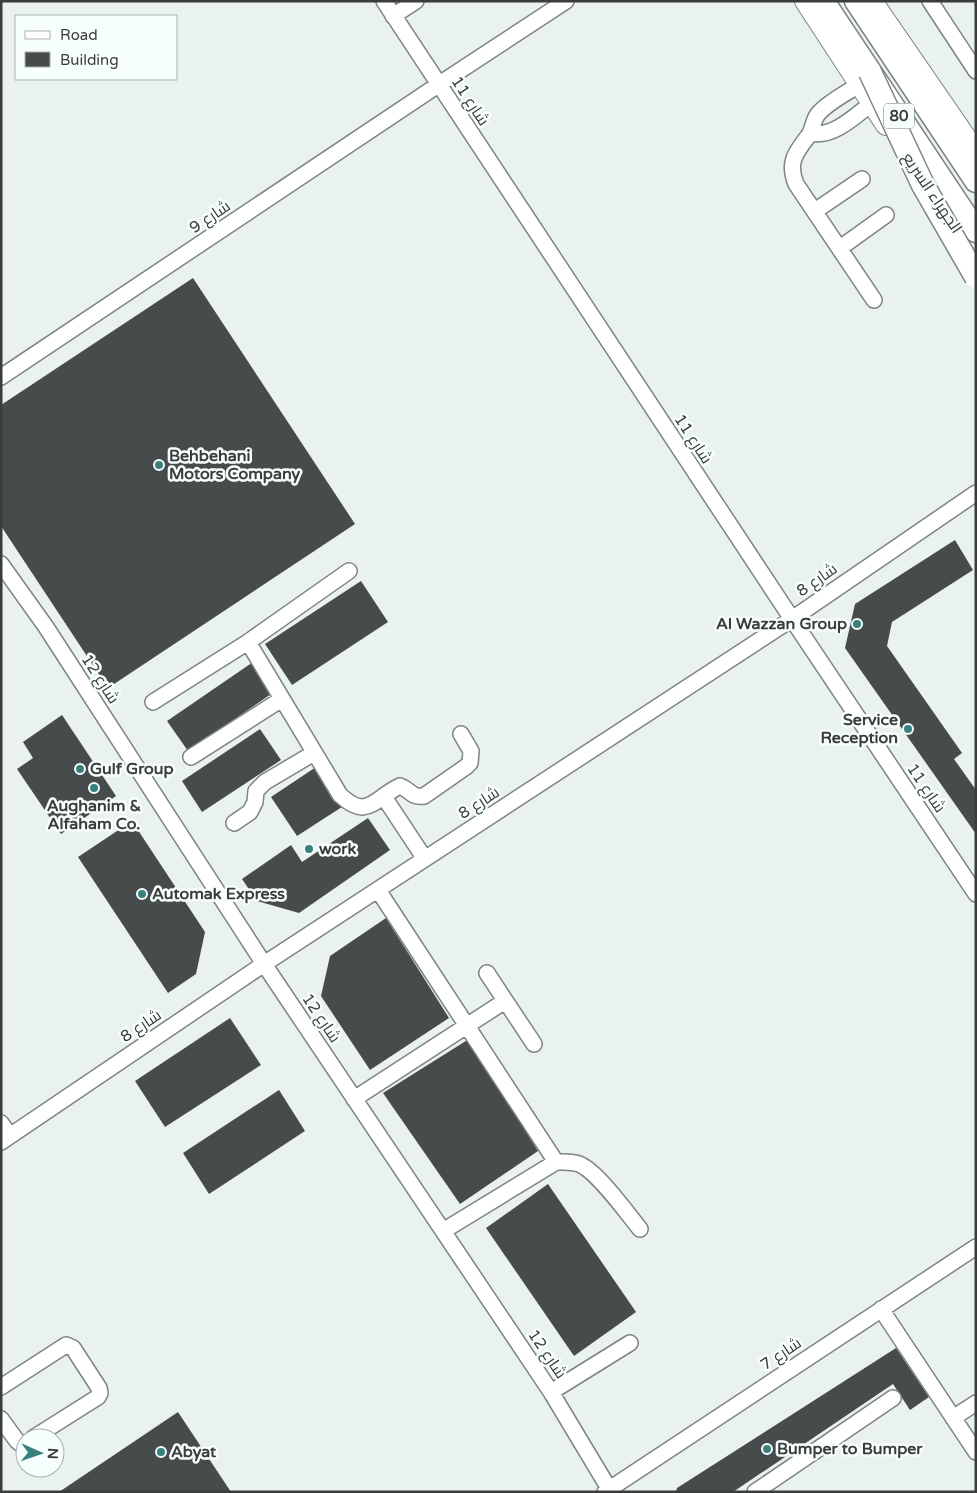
<svg xmlns="http://www.w3.org/2000/svg" width="977" height="1493" font-family="'Varela Round',Cairo,sans-serif">
	<style>
		.building { fill: #464c4b }
		.lines { fill: none; stroke-linecap: round; stroke-linejoin: round }
		.minor-casing { stroke: #7d8483; stroke-width: 18 }
		.major-casing { stroke: #7d8483; stroke-width: 22 }
		.highway-casing { stroke: #7d8483; stroke-width: 25 }
		.minor { stroke: #fff; stroke-width: 15 }
		.major { stroke: #fff; stroke-width: 20 }
		.highway { stroke: #fff; stroke-width: 22 }
		.highway-bridge-casing { stroke: #7d8483; stroke-width: 25; stroke-linecap: butt }
		.highway-bridge { stroke: #fff; stroke-width: 22 }
		.poi-dot { fill: #38807e; stroke: #f7fefe; stroke-width: 2 }
		.labels { text-anchor: middle; dominant-baseline: central; stroke-width: 5; stroke-linejoin: round; paint-order: stroke }
		.shield { fill: #f7fefe; stroke: #737776; stroke-width: 1 }
		.shield-label { font-size: 15px; font-weight: bold; fill: #3a3d3c }
		.street-label { font-size: 16px; fill: #3a3d3c; stroke: #f7fefe }
		.poi-label { font-size: 16px; font-weight: bold; fill: #3a3d3c; stroke: #f7fefe; text-anchor: start }
	</style>
	<rect width="100%" height="100%" fill="#eaf1f1"/>
	<path class="building" d="M193,278L355,524L108,688L1,526V405Z
		M955,540L973,570L892,622L887,646L962,753L954,759L976,790V834L845,648L855,604Z
		M361,581L388,622L292,685L265,644Z
		M256,660L277,690L188,751L167,721Z
		M62,715L116,796L61,834L17,769L33,758L23,742Z
		M260,729L281,760L202,812L182,781Z
		M319,765L345,805L297,836L271,797Z
		M368,818L390,850L299,913L257,901L242,879L291,845L302,862Z
		M132,821L205,932L196,974L168,993L78,857Z
		M386,918L449,1018L370,1070L321,996L330,956Z
		M230,1018L261,1065L165,1127L135,1081Z
		M469,1039L538,1151L460,1204L383,1093Z
		M279,1090L305,1131L209,1194L183,1153Z
		M548,1184L636,1312L574,1356L486,1228Z
		M896,1348L929,1397L910,1410L893,1384L733,1492H676L677,1488Z
		M178,1412L231,1492H59Z"/>
	<g class="lines">
		<g class="minor-casing">
			<path id="minor" d="M384,1L792,619L976,894
				M930,1L976,71
				M393,16L416,1
				M860,84C847,93 828,102 818,114C813,120 813,129 809,135C796,152 787,162 796,184L874,300
				M811,133C833,138 855,116 872,103
				M815,211L862,179
				M840,248L886,215
				M1,377L438,85L566,1
				M1,564L46,627L264,964L551,1392L611,1492
				M248,642L340,795C368,821 374,798 400,786C411,790 411,798 424,796L467,766L470,763L471,751L461,734
				M153,702L248,642L349,571
				M191,757L282,699
				M384,797L425,859
				M234,823L250,812L255,802L256,791L265,782L314,753
				M378,890L556,1162
				M487,973L534,1044
				M354,1099L505,1001
				M1,1123L10,1136
				M1,1142L264,964L792,619L976,493
				M443,1231L556,1162C564,1162 571,1161 579,1164C597,1171 627,1213 640,1229
				M881,1309L976,1452
				M1,1387L66,1345L73,1348L99,1388L100,1393L98,1397L33,1438
				M551,1392L630,1343
				M953,1418L976,1403
				M1,1419L17,1441L21,1444L25,1443
				M605,1492L976,1247
				M755,1492L893,1398"/>
		</g>
		<g class="major-casing">
			<path id="major" d="M805,1L886,125
				M872,1L976,152"/>
		</g>
		<g class="highway-casing">
			<path id="highway" d="M823,1L976,231
				M856,1L976,181"/>
		</g>
		<use href="#minor" class="minor"/>
		<use href="#major" class="major"/>
		<use href="#highway" class="highway"/>
		<g class="highway-bridge-casing">
			<path id="highway-bridge" d="M870,72L923,185L976,277"/>
		</g>
		<use href="#highway-bridge" class="highway-bridge"/>
	</g>
	<g class="poi-dot">
		<circle cx="159" cy="465" r="5"/>
		<circle cx="857" cy="624" r="5"/>
		<circle cx="908" cy="729" r="5"/>
		<circle cx="80" cy="769" r="5"/>
		<circle cx="94" cy="788" r="5"/>
		<circle cx="309" cy="849" r="5"/>
		<circle cx="142" cy="894" r="5"/>
		<circle cx="767" cy="1449" r="5"/>
		<circle cx="161" cy="1452" r="5"/>
	</g>
	<g class="labels">
		<rect class="shield" x="884" y="103.5" width="30" height="25" rx="4"/>
		<g class="shield-label">
			<text x="899" y="116">80</text>
		</g>
		<g class="street-label">
			<text transform="translate(470 101) rotate(57)">شارع 11</text>
			<text transform="translate(932 193) rotate(56)">الجهراء السريع</text>
			<text transform="translate(210 217) rotate(-34)">شارع 9</text>
			<text transform="translate(693 439) rotate(57)">شارع 11</text>
			<text transform="translate(817 580) rotate(-35)">شارع 8</text>
			<text transform="translate(100 679) rotate(57)">شارع 12</text>
			<text transform="translate(926 788) rotate(56)">شارع 11</text>
			<text transform="translate(479 803) rotate(-33)">شارع 8</text>
			<text transform="translate(321 1018) rotate(56)">شارع 12</text>
			<text transform="translate(141 1026) rotate(-34)">شارع 8</text>
			<text transform="translate(547 1354) rotate(56)">شارع 12</text>
			<text transform="translate(781 1354) rotate(-34)">شارع 7</text>
		</g>
		<g class="poi-label">
			<text x="169" y="456">Behbehani<tspan x="169" dy="18">Motors Company</tspan></text>
			<text x="847" y="624" text-anchor="end">Al Wazzan Group</text>
			<text x="898" y="720" text-anchor="end">Service<tspan x="898" dy="18">Reception</tspan></text>
			<text x="90" y="769">Gulf Group</text>
			<text x="94" y="806" text-anchor="middle">Aughanim &amp;<tspan x="94" dy="18">Alfaham Co.</tspan></text>
			<text x="319" y="849">work</text>
			<text x="152" y="894">Automak Express</text>
			<text x="777" y="1449">Bumper to Bumper</text>
			<text x="171" y="1452">Abyat</text>
		</g>
	</g>
	<rect width="977" height="1493" fill="none" stroke="#3a3d3c" stroke-width="5"/>
	<rect x="15" y="15" width="162" height="65" fill="#f7fefe" stroke="#abb1b0"/>
	<rect x="25" y="31" width="25" height="8" fill="#ffffff" stroke="#abb1b0"/>
	<text x="60" y="40" font-size="15" fill="#3a3d3c">Road</text>
	<rect x="25" y="52" width="25" height="15" fill="#464c4b" stroke="#abb1b0"/>
	<text x="60" y="65" font-size="15" fill="#3a3d3c">Building</text>
	<g transform="translate(40 1453) rotate(92)"><circle r="24" fill="#f7fefe" stroke="#abb1b0"/>
	<path d="M0-4L9 19L0 12L-9 19Z" fill="#38807e"/>
	<text y="-8" font-size="14" font-weight="bold" text-anchor="middle" fill="#3a3d3c">N</text>
	</g>
</svg>
